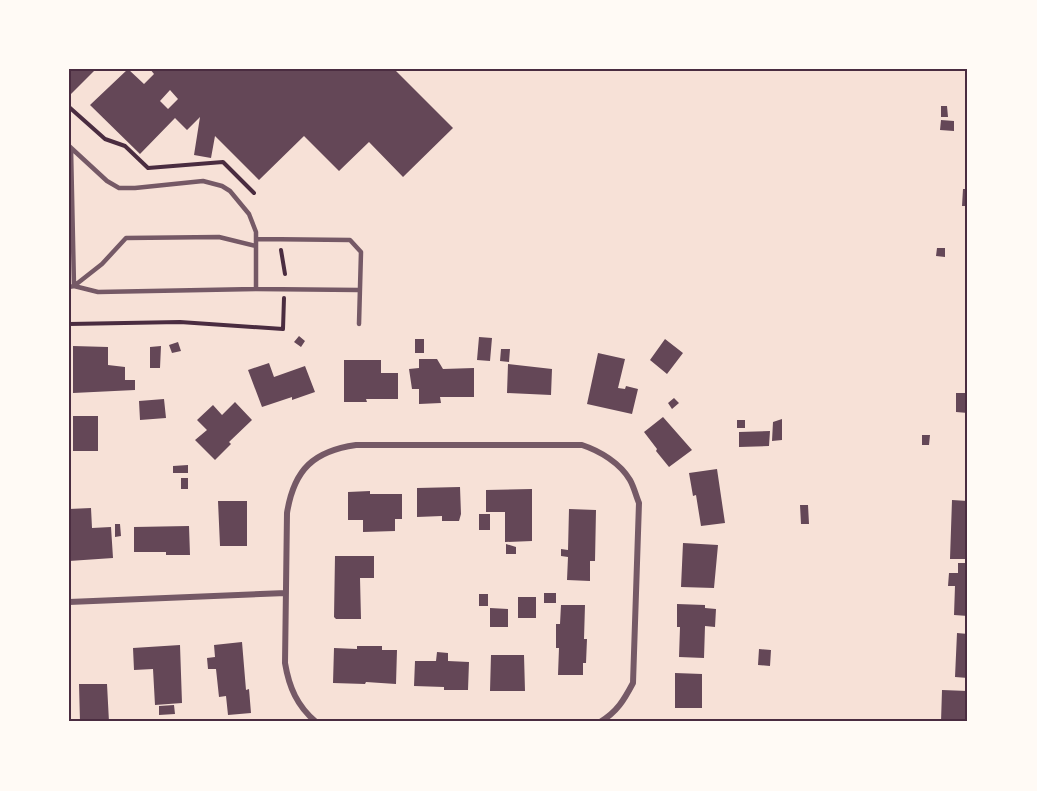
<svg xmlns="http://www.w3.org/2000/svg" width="1037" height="791" font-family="'Alegreya Sans',sans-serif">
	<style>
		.building { fill: #644757; fill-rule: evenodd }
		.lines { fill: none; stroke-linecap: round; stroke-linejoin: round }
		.path { stroke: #4a2c40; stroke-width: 4 }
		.service { stroke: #755966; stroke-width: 4.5 }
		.minor { stroke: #755966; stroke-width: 6 }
		.neatline { fill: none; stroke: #4a2c40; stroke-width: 2 }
	</style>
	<rect width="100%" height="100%" fill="#f7e1d7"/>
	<path class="building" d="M69,69H96L69,96Z
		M128,69L144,84L154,74L150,69H394L453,128L403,177L369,142L339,171L304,136L259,180L215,136L211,158L194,155L200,117L187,130L175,118L140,154L90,105ZM170,90L178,99L168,109L160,101Z
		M941,106H947L948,117H941Z
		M941,120L954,121V131L940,130Z
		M963,189H968V206H962Z
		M937,248H945V257L936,256Z
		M299,336L305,341L301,347L294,342Z
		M479,337L492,338L490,361L477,360Z
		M415,339H424V353H415Z
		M665,339L683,353L667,374L650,360Z
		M178,342L181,351L172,353L169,345Z
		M73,346L108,347V365L125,367V380H135V390L73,393Z
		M161,346L160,368H150V347Z
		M501,349H510L509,362L500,361Z
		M598,353L625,359L618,388L625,389L626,386L638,389L632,414L587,404Z
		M419,359H437L443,369L474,368V397H440L441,403L419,404V389H412L409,369L419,368Z
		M344,360H381V373H398V399H366L367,402H344Z
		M269,363L274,377L305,366L315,392L292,400V397L262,407L248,370Z
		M508,364L552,369L551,395L507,393Z
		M956,393H968V413L956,412Z
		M674,398L679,403L672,409L668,403Z
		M164,399L166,418L140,420L139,401Z
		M235,402L252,420L229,442L231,444L215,460L195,440L207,430L197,420L213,405L222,415Z
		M73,416H98V451H73Z
		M663,417L692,450L669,467L656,451L657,449L644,432Z
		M782,419V440L772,441L773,422Z
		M737,420H745V428H737Z
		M770,431L769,446L739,447V432Z
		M922,435H930L929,445H922Z
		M188,465V473H173V466Z
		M717,469L725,523L701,526L696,495L693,496L689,473Z
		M181,478H188V489H181Z
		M460,487L461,514L459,521H442V516L417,517V488Z
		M532,489V541L505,542V512H486V490Z
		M370,491V494H402V519H395V531L363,532V520H348V492Z
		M952,500L968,501V559H950Z
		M218,501H247V546H220Z
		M800,505H808L809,524H801Z
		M91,508L92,528L111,527L113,558L69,561V509Z
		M569,509L596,510L595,561H590V581L567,580L568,557L561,556V549L568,550Z
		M479,514H490V530H479Z
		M115,524H120L121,536L115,537Z
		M189,526L190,555H166V552H134V527Z
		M683,543L718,545L714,588L681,587Z
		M506,544L516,547V554H506Z
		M335,556H374V578H360L361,619H336L334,617Z
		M958,563H968V616L954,615L955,586H948L949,573H958Z
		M544,593H556V603H544Z
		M479,594H488V606H479Z
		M518,597H536V618H518Z
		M677,604L705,605V608L716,609L715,627L705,626L704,658L679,657L680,627H677Z
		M561,605H585L584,639H587L586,663H583V675H558L559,648H556V624H560Z
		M490,608L508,609V627H490Z
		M957,633L968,634V678L955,677Z
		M242,642L246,690L249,689L251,713L228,715L226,696L219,697L216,669H208L207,658L215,657L214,645Z
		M180,645L182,703L155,705L153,669L134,670L133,648Z
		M357,646H382V650H397L396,684L366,682L365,684L333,683L334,648L357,649Z
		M759,649L771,650L770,666L758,665Z
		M437,652L448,653V661L469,662L468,690H444V687L414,686L415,661H436Z
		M491,655H524L525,691H490Z
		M675,673L702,674V708H675Z
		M79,684H107L109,722H80Z
		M942,690L968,691V722H941Z
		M174,705L175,714L159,715V706Z"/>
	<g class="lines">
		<path class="path" d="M69,107L105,139L125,146L148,168L223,162L254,193
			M281,250L285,274
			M69,324L180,322L283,329L284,298"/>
		<path class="service" d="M69,146L107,181L119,188H135L203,181L222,186L230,191L249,214L256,232V289
			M71,148L74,286
			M257,239L350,240L361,252L359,324
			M74,286L102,264L126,238L219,237L256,246
			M69,287L74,286L98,292L256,289L359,290"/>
		<path class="minor" d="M69,602L286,593
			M316,722C297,706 289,687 285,663L287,513C294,469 314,451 356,445H582C600,451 620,463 630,480C634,487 636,496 639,503L633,683C624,700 617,712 600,722"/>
	</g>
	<rect width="1037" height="791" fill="none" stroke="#fffaf5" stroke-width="141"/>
	<rect x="70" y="70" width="896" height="650" class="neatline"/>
</svg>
